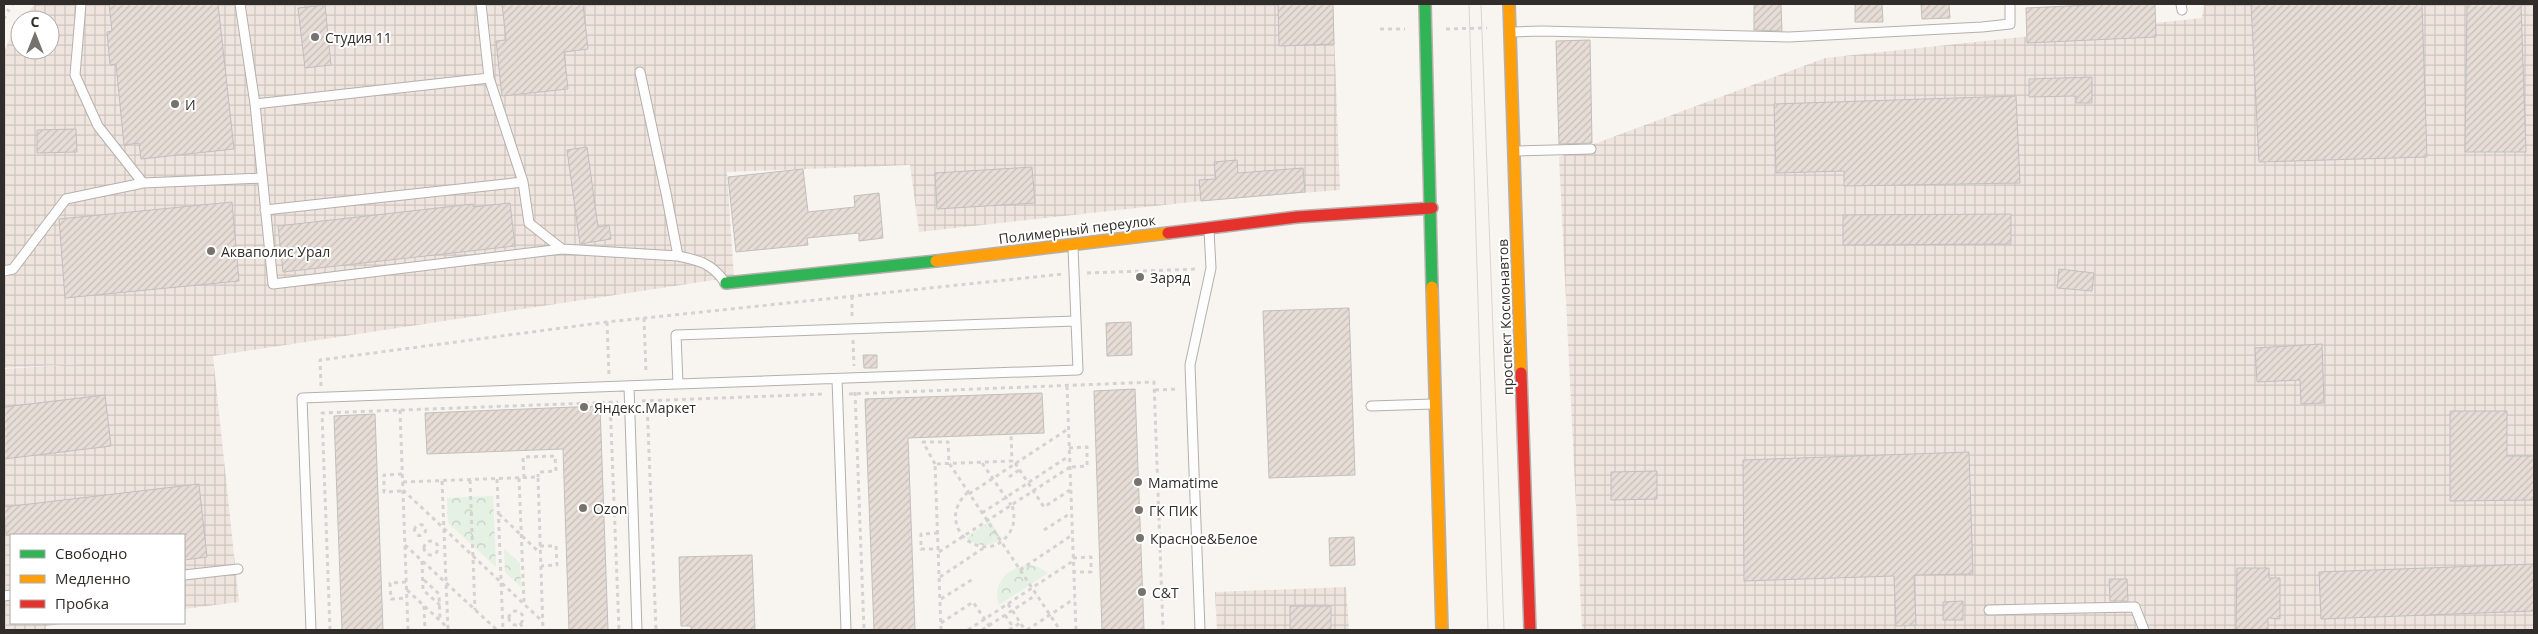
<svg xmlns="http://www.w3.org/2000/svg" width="2538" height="634" font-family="'Open Sans',sans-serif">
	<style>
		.industrial { fill: url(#industrial-grid); fill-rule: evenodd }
		.park { fill: url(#park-crowns) }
		.building { fill: url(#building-hatch); stroke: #c2bfbc }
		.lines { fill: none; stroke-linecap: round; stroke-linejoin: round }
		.lane-casing { stroke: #b4b0ad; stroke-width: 11 }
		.fast-casing { stroke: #b4b0ad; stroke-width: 14 }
		.slow-casing { stroke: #b4b0ad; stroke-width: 14 }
		.jam-casing { stroke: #b4b0ad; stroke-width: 14 }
		.path { stroke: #d5d3d2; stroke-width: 3; stroke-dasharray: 4 4; stroke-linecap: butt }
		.lane { stroke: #fefdfd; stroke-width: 9 }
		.fast { stroke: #30b455; stroke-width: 11 }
		.slow { stroke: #ff9f0a; stroke-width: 11 }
		.jam { stroke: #e5322d; stroke-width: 11 }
		.tram { stroke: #d8d6d5; stroke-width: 1 }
		.rail { stroke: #d8d6d5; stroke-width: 4; stroke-dasharray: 2.5 5; stroke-linecap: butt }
		.poi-dot { fill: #76736f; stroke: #fff; stroke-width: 2 }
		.labels { text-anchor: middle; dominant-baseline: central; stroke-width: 4; stroke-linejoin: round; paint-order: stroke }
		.poi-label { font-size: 14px; fill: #302d2a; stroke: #fff; text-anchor: start }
		.street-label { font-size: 14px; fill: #302d2a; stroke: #fff }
	</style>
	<defs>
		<pattern id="industrial-grid" width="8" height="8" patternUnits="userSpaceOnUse" patternTransform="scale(1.25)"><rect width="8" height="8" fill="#efe5de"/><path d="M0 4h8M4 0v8" fill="none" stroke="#cdc5bf"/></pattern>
		<pattern id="park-crowns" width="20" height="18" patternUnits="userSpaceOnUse" patternTransform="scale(1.25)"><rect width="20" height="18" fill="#e4f1e3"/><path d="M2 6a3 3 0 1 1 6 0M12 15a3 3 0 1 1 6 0" fill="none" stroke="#c4cfc3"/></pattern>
		<pattern id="building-hatch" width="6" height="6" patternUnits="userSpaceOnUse" patternTransform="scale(1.25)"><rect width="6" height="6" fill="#e7ddd6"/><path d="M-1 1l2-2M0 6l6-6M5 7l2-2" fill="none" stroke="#c6beb8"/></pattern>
	</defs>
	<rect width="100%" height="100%" fill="#f8f4f0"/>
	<path class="industrial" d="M35,4H1333L1340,190L1201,201L919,232L910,165L727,172L734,277L213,356L239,602L184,609V535H11V623H69L46,626V630H4V369L77,364L4,368V51L20,20ZM20,20H50V50H20Z
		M2204,4H2534V630H1582L1559,157L1825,58L2202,18Z
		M1346,587L1349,630H1217L1215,592Z"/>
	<path class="park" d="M493,496L496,567L448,523L447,498Z
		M990,521L1002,539C989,547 978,547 966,538Z
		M504,549L520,563L521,587L505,572Z
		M1028,565L1036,566L1048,573L999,605C992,584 1007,568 1028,565Z"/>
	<path class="building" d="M109,4H218L234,149L141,159L139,143L124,145L116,64L110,65L107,32L112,31Z
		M502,4H583L588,49L564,52L568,89L502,96L496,41L506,40Z
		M1278,4H1333L1334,44L1279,46Z
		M1754,4H1781L1782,31L1754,30Z
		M1855,4H1882L1883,22H1855Z
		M1921,4H1949L1950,18L1922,19Z
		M2110,4H2155L2156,37L2027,43L2026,8Z
		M2251,4H2422L2427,157L2259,162Z
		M2467,4L2521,5L2526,152H2465Z
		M325,5L331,65L305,68L298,8Z
		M1590,40L1592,143L1559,144L1556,41Z
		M2092,77V103H2076V96L2029,97V79Z
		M2016,96L2020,183L1844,186V171L1776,173L1774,104Z
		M76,129L77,152L37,153V130Z
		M587,147L598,227L609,225L611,239L580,244L567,150Z
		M1237,160L1238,173L1303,168L1305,192L1201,201L1199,180L1216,179L1214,162Z
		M1032,167L1035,203L937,209L935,173Z
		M803,169L808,212L855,207L854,196L879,193L883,238L859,241V233L807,238L808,245L736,252L728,177Z
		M232,202L239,281L65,298L59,219Z
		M510,203L515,246L283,272L278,226L473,204V207Z
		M2011,214V244L1843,245V215Z
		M2059,269L2094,273L2092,291L2057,288Z
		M1349,308L1355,475L1269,478L1263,311Z
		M1131,322L1132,355L1107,356L1106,323Z
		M2322,344L2324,403L2301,404L2300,380L2257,382L2255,348Z
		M863,355H877V368H864Z
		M1135,389L1144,630H1102L1094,391Z
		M1042,393L1044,433L908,438L915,630H874L865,399Z
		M105,395L111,446L4,459V407Z
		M600,406L608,630H569L563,449L427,454L425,413Z
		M2450,411H2507V456H2534V500L2450,501Z
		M375,414L383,630H342L334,416Z
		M1969,452L1973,574L1914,575L1916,625L1896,626L1894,576L1744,581L1743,460Z
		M1657,471V499L1611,500V472Z
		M199,484L207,557L184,560V535H6L4,507Z
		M1354,537L1355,565L1330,566L1329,538Z
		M752,555L755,630H691V626H681L679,557Z
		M2534,564V611L2321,619L2319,572Z
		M2237,568H2269V578H2280V619L2268,618V630H2236Z
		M2109,579H2127L2128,601H2110Z
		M1963,601V620H1943V602Z
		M1290,606H1331V630H1290Z"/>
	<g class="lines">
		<g class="lane-casing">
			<path id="lane" d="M81,4L75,75L98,126L143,183L262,178
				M240,4L255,104L273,284L562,249
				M481,4L489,78L523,182L529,223L562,249L678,256
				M2181,4L2182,10
				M1513,32L1542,31L1789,37L1982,27L2010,24V4
				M640,72L666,193L678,256C698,260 711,263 724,281
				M255,104L489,78
				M1518,151L1591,149
				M265,210L523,182
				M1073,248L1076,321L676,335L678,384L1078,370L1076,321
				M4,271L13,269L66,199L143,183
				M837,379L846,630
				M629,386L637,630
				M1371,406L1433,404
				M184,575L238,569
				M4,596L11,595
				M1989,610L2135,607L2144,630
				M311,630L302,398L678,384
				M1200,630L1190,365L1211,268L1209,230"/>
		</g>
		<g class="fast-casing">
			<path id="fast" d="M1425,4L1432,287
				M726,283L936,261"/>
		</g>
		<g class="slow-casing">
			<path id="slow" d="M1509,4L1521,373
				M936,261L1168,233
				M1432,287L1442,630"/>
		</g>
		<g class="jam-casing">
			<path id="jam" d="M1168,233L1297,217L1432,208
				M1521,373L1530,630"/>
		</g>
		<path class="path" d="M1380,29H1405
			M1446,29L1487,28
			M1087,273L1198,269
			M852,296V316
			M644,318L646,372
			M607,322L609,375
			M853,340L854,366
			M321,386L320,360L607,322L1063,274
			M1067,386L1076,630
			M1155,390L1179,389
			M855,392L864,630
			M849,394L1154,382L1163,630
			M610,401L619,630
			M642,401L825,394
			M647,401L656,630
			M400,410L408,630
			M1069,448L1087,447V466L1070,467
			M982,463L1011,505
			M1015,463L1044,507L1070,490
			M935,464L923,442H948L949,463L1060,630
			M402,474L384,475V492L403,491
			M1009,477L1019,470
			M519,478L524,602
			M524,478L523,457L555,456L556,471L538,472V477
			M497,479L503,630
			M470,480L475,610
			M442,481L448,630
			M403,482L538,477L543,630
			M403,490L542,621
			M968,492C932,525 983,568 1008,535C1015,526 1015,516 1012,505
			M969,494L1068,429
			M982,513L1069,456
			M499,514L540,553
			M414.5 530a5.5 5.5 0 1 1 11 0a5.5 5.5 0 1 1-11 0Z
			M1044,530L1071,513
			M938,533L921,534V549H938
			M424 548a7 7 0 1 1 14 0a7 7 0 1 1-14 0Z
			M405,545L497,630
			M540,546H556L557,565L541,566
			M939,552L1070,467
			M1073,558L1091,557V572H1074
			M422,561L423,590L440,605
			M1020,570L1072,535
			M940,577L985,547
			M424,580L439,594L440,620
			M406,582L390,583L391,599L407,598
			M407,590L447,627
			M941,599L973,579
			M1008,604L1025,630
			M424,606L425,630
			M509 618a7 7 0 1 1 14 0a7 7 0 1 1-14 0Z
			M1005,615L1013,627
			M520,623L524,630
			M941,623L973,602L992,630
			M330,630L322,413L618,402
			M941,630L935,464L1012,461L1011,434
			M968,630L1073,561
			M982,630L1036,595
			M1009,630L1020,623
			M1027,630L1074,599"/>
		<use href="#lane" class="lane"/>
		<use href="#fast" class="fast"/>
		<use href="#slow" class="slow"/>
		<use href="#jam" class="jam"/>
		<path class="tram" d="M1469,4L1488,630
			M1481,4L1504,630"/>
		<path class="rail" d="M4,18L12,4"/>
	</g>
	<g class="poi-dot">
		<circle cx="315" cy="37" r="5"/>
		<circle cx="175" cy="104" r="5"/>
		<circle cx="211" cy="251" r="5"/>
		<circle cx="1140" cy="277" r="5"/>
		<circle cx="584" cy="407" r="5"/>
		<circle cx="1138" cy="482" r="5"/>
		<circle cx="583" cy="508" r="5"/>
		<circle cx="1139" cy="510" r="5"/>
		<circle cx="1140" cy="538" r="5"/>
		<circle cx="1142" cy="592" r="5"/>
	</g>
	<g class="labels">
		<g class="poi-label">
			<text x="325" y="37">Студия 11</text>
			<text x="185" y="104">И</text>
			<text x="221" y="251">Акваполис Урал</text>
			<text x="1150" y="277">Заряд</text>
			<text x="594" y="407">Яндекс.Маркет</text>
			<text x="1148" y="482">Mamatime</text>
			<text x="593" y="508">Ozon</text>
			<text x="1149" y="510">ГК ПИК</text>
			<text x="1150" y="538">Красное&amp;Белое</text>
			<text x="1152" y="592">С&amp;Т</text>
		</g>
		<g class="street-label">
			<text transform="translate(1077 229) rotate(-7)">Полимерный переулок</text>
			<text transform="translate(1505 317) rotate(-92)">проспект Космонавтов</text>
		</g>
	</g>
	<rect width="2538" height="634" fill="none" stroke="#302d2a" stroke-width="10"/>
	<rect x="10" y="534" width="175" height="90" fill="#ffffff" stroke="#acabaa"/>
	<rect x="20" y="550" width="25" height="8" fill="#30b455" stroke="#acabaa"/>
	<text x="55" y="559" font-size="15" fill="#302d2a">Свободно</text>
	<rect x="20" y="575" width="25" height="8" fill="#ff9f0a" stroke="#acabaa"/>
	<text x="55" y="584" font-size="15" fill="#302d2a">Медленно</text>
	<rect x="20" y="600" width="25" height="8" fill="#e5322d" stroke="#acabaa"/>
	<text x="55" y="609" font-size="15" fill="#302d2a">Пробка</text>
	<g transform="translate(35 35)"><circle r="24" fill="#ffffff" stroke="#acabaa"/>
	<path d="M0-4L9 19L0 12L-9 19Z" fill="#76736f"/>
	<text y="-8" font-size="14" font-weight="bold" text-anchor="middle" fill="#302d2a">С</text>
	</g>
</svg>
